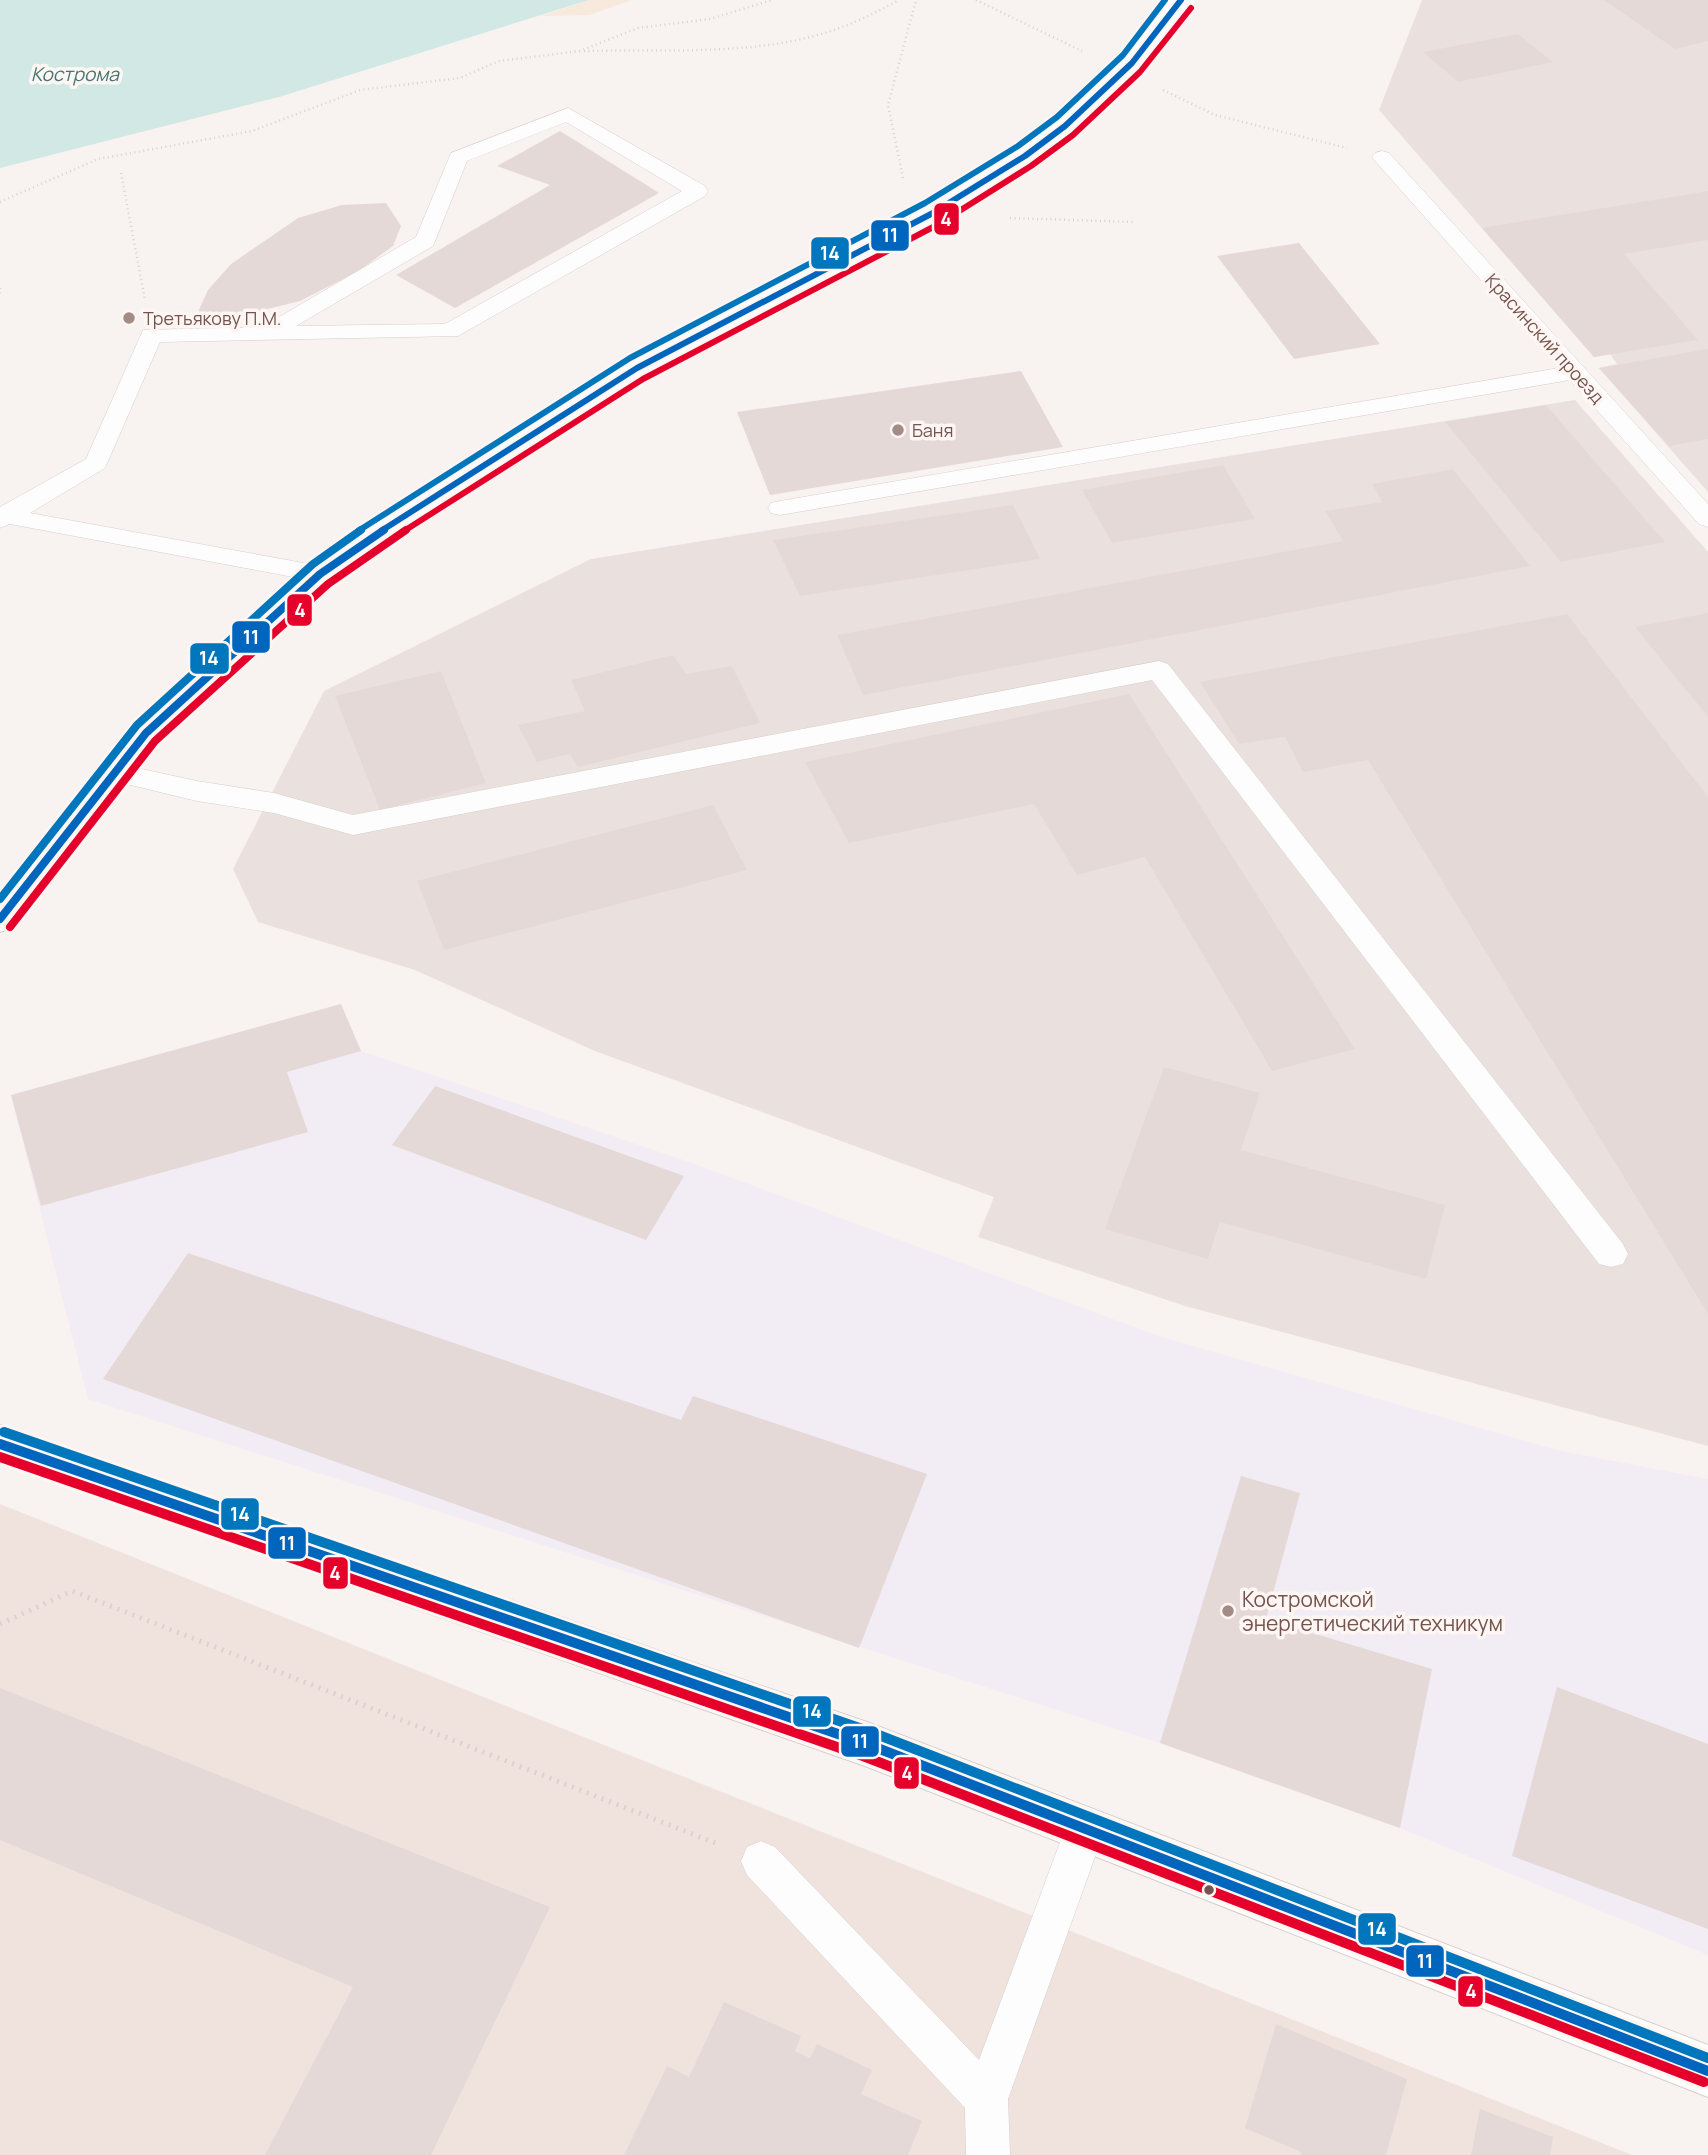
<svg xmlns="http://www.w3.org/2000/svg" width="1708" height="2155" font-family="Manrope,sans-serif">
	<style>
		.residential { fill: #f0e3de }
		.industrial { fill: #eae1df }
		.education { fill: #f2ecf4 }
		.sand { fill: #f7e9db }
		.water { fill: #d2e8e5 }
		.building { fill: #e4d9d7 }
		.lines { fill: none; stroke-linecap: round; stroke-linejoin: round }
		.service-casing { stroke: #d6cecc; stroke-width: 1 }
		.tertiary-casing { stroke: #d6cecc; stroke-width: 2 }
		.secondary-casing { stroke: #d9cfcd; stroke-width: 2 }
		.path-far1 { stroke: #dad1d0; stroke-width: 2.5; stroke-dasharray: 1 3.5; stroke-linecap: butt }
		.path { stroke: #dad1d0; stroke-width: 5; stroke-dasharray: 2 6; stroke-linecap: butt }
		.service { fill: #fefdfd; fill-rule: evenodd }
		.tertiary { fill: #fefdfd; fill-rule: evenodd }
		.secondary { fill: #fefdfd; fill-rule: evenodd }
		.secondary-bridge-casing { stroke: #d9cfcd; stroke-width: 28; stroke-linecap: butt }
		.secondary-bridge { stroke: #fefdfd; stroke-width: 27 }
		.bus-1-far2-casing { stroke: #fef6f2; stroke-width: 10 }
		.bus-1-far1-casing { stroke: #fef6f2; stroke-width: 13 }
		.bus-1-casing { stroke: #fef6f2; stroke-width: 16 }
		.bus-2-far2-casing { stroke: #fef6f2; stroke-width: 10 }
		.bus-2-far1-casing { stroke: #fef6f2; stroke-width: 13 }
		.bus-2-casing { stroke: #fef6f2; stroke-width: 16 }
		.bus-3-far2-casing { stroke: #fef6f2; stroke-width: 10 }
		.bus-3-far1-casing { stroke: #fef6f2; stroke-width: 13 }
		.bus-3-casing { stroke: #fef6f2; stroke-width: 16 }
		.bus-1-far2 { stroke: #0065bd; stroke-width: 6 }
		.bus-1-far1 { stroke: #0065bd; stroke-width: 8 }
		.bus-1 { stroke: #0065bd; stroke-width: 10 }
		.bus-2-far2 { stroke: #e4002b; stroke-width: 6 }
		.bus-2-far1 { stroke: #e4002b; stroke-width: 8 }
		.bus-2 { stroke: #e4002b; stroke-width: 10 }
		.bus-3-far2 { stroke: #0076bd; stroke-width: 6 }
		.bus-3-far1 { stroke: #0076bd; stroke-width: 8 }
		.bus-3 { stroke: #0076bd; stroke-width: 10 }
		.poi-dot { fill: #a38b88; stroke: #fef6f2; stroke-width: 2.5 }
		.bus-dot { fill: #755450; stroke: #fef6f2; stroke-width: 2.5 }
		.labels { text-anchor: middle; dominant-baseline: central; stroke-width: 7; stroke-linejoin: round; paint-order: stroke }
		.far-poi-label { font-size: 18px; fill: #755450; stroke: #fef6f2; text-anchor: start }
		.far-street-label { font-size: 18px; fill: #755450; stroke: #fef6f2 }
		.far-water-label { font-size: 19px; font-style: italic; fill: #457874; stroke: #fef6f2 }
		.poi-label { font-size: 21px; fill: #755450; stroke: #fef6f2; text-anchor: start }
		.line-badge { stroke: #fef6f2; stroke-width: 2.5 }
		.badge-label { font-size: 19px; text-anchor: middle; font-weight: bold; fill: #fff }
	</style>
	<rect width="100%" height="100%" fill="#f8f2f0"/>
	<path class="residential" d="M0,1504L1632,2155H0Z"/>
	<path class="industrial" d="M1422,0H1708V492L1599,368L1617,364L1610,354L1594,357L1379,110Z
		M1575,400L1708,552V1446L1185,1306L978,1237L994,1197L595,1051L415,970L258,922L233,869L324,691L591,559Z"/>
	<path class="education" d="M341,1004L361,1051L689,1162L1164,1338L1560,1451L1708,1479V1955L1400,1828L1160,1743L88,1399L11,1095Z"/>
	<path class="sand" d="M589,0H632L589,15L541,16Z"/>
	<path class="water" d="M0,0H589L279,97L0,168Z"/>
	<path class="building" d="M1604,0H1708V41L1675,49Z
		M1518,34L1553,62L1458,82L1423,52Z
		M560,131L659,193L455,308L396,275L550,185L497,166Z
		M1708,191V240L1624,254L1698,340L1594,357L1482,228Z
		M386,203L401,226L393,246L357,272L300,301L234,317L198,312L208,290L231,264L298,218L342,205Z
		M1299,243L1380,344L1294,359L1217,256Z
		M1708,349V439L1669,446L1599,368Z
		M1021,371L1063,447L770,495L737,412Z
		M1546,405L1665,542L1561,562L1445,422Z
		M1223,465L1255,519L1112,543L1082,490Z
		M1453,469L1530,566L863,695L837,635L1343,541L1325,511L1382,502L1372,484Z
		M1013,505L1040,559L800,596L773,540Z
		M1708,613V717L1635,627Z
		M1567,614L1708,797V1314L1368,760L1303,772L1285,737L1239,744L1200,682Z
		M673,655L686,674L732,666L760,723L578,767L570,754L537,762L518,725L585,711L571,680Z
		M441,671L486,783L380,810L335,696Z
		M1129,694L1355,1049L1272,1071L1145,857L1077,875L1034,804L849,843L805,762Z
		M713,805L747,870L444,950L417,881Z
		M341,1004L361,1051L287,1072L308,1132L41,1206L11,1095Z
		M1164,1067L1260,1093L1241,1150L1445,1205L1426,1279L1220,1222L1208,1259L1105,1229Z
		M435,1086L684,1176L646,1240L392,1145Z
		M188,1253L681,1420L693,1396L927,1474L859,1648L103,1379Z
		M1241,1476L1300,1493L1266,1619L1432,1669L1400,1828L1160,1743Z
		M1557,1687L1708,1744V1929L1512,1856Z
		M0,1688L550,1907L431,2155H265L353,1987L0,1840Z
		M724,2002L801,2036L795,2051L810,2058L817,2044L872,2070L861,2094L922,2121L908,2155H624L667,2066L689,2077Z
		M1276,2024L1407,2079L1386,2155H1300L1301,2152L1245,2128Z
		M1480,2109L1553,2137L1550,2155H1471Z"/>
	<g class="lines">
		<g class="service-casing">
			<path id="service" d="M568,108L705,186L708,191L705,196L458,336L160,342L105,468L30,513L320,566L329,568L333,574L329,580L320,582L10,524L0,528V507L86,459L143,330L262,327L416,237L451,153ZM566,122L682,191L445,324L296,326L433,246L467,161Z
				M1382,151L1389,153L1708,504V527L1699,524L1570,380L780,515L771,513L768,508L771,503L780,501L1559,368L1375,161L1372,157L1375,153Z
				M1159,661L1168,664L1623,1244L1628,1254L1623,1264L1611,1267L1599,1264L1152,680L353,835L274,813L197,801L114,781L104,779L100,772L104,765L114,763L197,781L274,793L353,815Z
				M1085,1810L1099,1815L1105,1829L1008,2099L1010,2155H966L965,2108L747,1875L741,1861L747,1847L761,1841L775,1847L979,2060L1065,1829L1071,1815Z"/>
		</g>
		<g class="tertiary-casing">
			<path id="tertiary" d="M0,1425L867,1722L1708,2045V2097L865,1766L0,1463Z"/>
		</g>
		<g class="secondary-casing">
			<path id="secondary" d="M931,206L940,208L944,214L940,220L647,374L377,548L331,581L158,741L13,928L0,932V894L134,725L309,567L355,534L627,362L922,208Z"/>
		</g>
		<path class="path-far1" d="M976,0L1082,51
			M584,51C663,49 748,56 825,33C851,25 875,13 899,0
			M1163,90L1215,115L1347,148
			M121,173L145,300
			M903,178L888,105L916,0
			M0,202L98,159L252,131L360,90L460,78L499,61L580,51L638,28L710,19L772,0
			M1010,218L1133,222
			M0,288V297"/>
		<path class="path" d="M0,1624L72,1591L718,1844"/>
		<use href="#service" class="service"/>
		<use href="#tertiary" class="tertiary"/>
		<use href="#secondary" class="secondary"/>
		<g class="secondary-bridge-casing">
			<path id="secondary-bridge" d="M931,214C963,195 997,177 1027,155C1086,111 1137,59 1181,0"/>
		</g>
		<use href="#secondary-bridge" class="secondary-bridge"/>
		<g class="bus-1-far2-casing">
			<path id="bus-1-far2" d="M381,531L637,368L931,214L1025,156L1065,126L1132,63L1181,0"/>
		</g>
		<g class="bus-1-far1-casing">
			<path id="bus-1-far1" d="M0,919L146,733L320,574L384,530"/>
		</g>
		<g class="bus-1-casing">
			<path id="bus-1" d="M0,1444L867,1744L1708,2071"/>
		</g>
		<g class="bus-2-far2-casing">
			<path id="bus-2-far2" d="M404,531L643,379L937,225L1031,166L1073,135L1140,72L1191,8"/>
		</g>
		<g class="bus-2-far1-casing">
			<path id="bus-2-far1" d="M10,927L155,741L328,584L406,530"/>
		</g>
		<g class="bus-2-casing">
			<path id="bus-2" d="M0,1457L863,1756L1704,2082"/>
		</g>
		<g class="bus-3-far2-casing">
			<path id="bus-3-far2" d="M358,531L630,358L925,203L1018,146L1057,117L1123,55L1165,0"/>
		</g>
		<g class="bus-3-far1-casing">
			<path id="bus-3-far1" d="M0,899L137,725L313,564L361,530"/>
		</g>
		<g class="bus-3-casing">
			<path id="bus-3" d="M4,1432L871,1732L1708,2058"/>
		</g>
		<use href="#bus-1-far2" class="bus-1-far2"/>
		<use href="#bus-1-far1" class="bus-1-far1"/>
		<use href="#bus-1" class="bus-1"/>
		<use href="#bus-2-far2" class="bus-2-far2"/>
		<use href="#bus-2-far1" class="bus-2-far1"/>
		<use href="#bus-2" class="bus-2"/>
		<use href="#bus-3-far2" class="bus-3-far2"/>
		<use href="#bus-3-far1" class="bus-3-far1"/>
		<use href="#bus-3" class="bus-3"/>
	</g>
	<g class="poi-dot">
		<circle cx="129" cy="318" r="7"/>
		<circle cx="898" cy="430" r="7"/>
		<circle cx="1228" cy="1611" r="7"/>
	</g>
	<circle class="bus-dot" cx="1209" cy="1890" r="6"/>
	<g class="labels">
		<g class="far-poi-label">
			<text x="143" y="318">Третьякову П.М.</text>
			<text x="912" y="430">Баня</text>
		</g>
		<g class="far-street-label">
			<text transform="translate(1545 338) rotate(48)">Красинский проезд</text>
		</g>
		<g class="far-water-label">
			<text x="75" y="74">Кострома</text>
		</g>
		<g class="poi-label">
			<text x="1242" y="1599">Костромской<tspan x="1242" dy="24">энергетический техникум</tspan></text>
		</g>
	</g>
	<g class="line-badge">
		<rect x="933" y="202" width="27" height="34" rx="7" fill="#e4002b"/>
		<rect x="870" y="219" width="40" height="33" rx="7" fill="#0065bd"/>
		<rect x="810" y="236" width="40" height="34" rx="7" fill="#0076bd"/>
		<rect x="286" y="593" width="27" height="34" rx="7" fill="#e4002b"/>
		<rect x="231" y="620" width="40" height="34" rx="7" fill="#0065bd"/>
		<rect x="189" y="642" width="41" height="33" rx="7" fill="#0076bd"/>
		<rect x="220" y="1497" width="40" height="34" rx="7" fill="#0076bd"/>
		<rect x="267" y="1526" width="40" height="34" rx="7" fill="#0065bd"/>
		<rect x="322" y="1556" width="27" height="34" rx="7" fill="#e4002b"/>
		<rect x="792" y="1695" width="40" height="33" rx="7" fill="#0076bd"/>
		<rect x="840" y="1725" width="40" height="33" rx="7" fill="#0065bd"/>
		<rect x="893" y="1756" width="27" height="34" rx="7" fill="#e4002b"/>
		<rect x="1357" y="1912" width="40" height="34" rx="7" fill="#0076bd"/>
		<rect x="1405" y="1944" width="40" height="34" rx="7" fill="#0065bd"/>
		<rect x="1457" y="1975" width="27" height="33" rx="7" fill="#e4002b"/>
	</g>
	<g class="badge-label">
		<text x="946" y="226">4</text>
		<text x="890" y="242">11</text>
		<text x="830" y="260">14</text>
		<text x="300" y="617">4</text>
		<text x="251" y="644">11</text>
		<text x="209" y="665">14</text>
		<text x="240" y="1521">14</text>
		<text x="287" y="1550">11</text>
		<text x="335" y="1580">4</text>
		<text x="812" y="1718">14</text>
		<text x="860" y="1748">11</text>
		<text x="907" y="1780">4</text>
		<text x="1377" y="1936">14</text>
		<text x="1425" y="1968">11</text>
		<text x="1471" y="1998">4</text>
	</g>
</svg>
